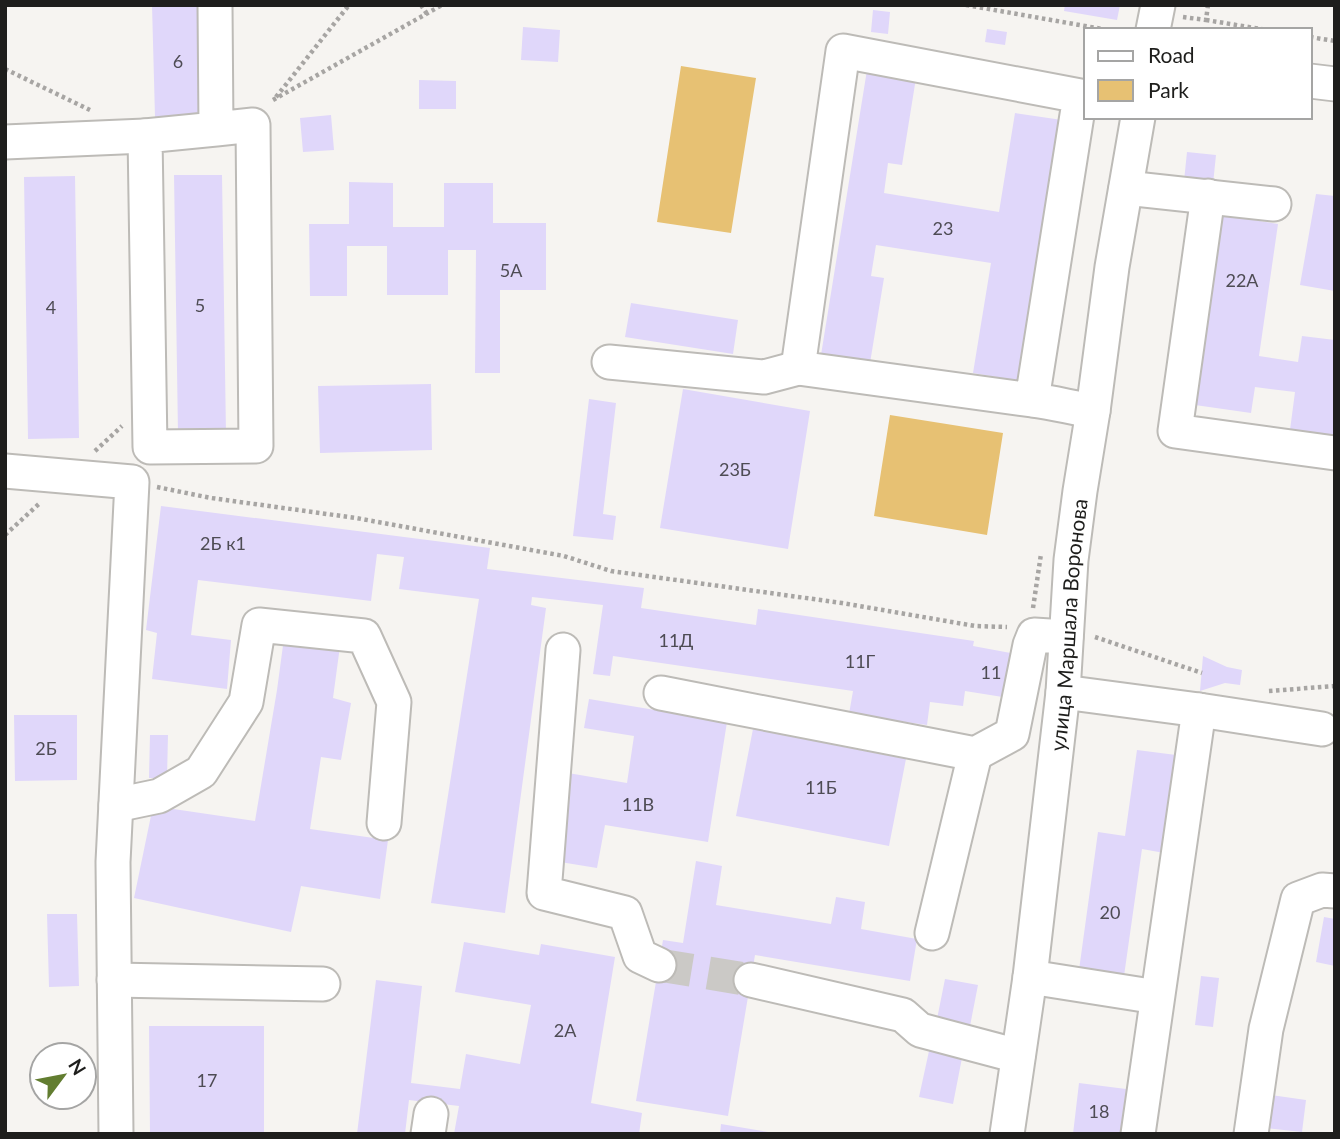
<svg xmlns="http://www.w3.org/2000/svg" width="1340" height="1139" font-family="Lato,sans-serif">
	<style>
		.green { fill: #e7c173 }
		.building { fill: #e0d7fa }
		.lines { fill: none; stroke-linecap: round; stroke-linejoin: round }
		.minor-tunnel { stroke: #cbc9c6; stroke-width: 33; stroke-dasharray: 33 17; stroke-linecap: butt }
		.minor-casing { stroke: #bdbbb7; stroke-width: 37 }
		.path { stroke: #a7a5a3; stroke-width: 4.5; stroke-dasharray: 3.5 3.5; stroke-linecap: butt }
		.minor { stroke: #fff; stroke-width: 33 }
		.labels { text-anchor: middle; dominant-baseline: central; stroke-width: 7; stroke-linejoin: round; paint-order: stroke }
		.number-label { font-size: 18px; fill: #4e4c54 }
		.street-label { font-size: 21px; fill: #1e1e1c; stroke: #fff }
	</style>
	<rect width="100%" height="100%" fill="#f6f4f1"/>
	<path class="green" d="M681,66L756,78L731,233L657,222Z
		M890,415L1003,433L987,535L874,516Z"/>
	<path class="building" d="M152,5H202L204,116L155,117Z
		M1065,5H1120L1117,20L1064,11Z
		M873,10L890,12L888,34L871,32Z
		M523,27L560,30L558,62L521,60Z
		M987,29L1007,32L1005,45L985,42Z
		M867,70L916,78L902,165L888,163L884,193L999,212L1015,113L1062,120L1020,381L973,373L991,263L876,245L871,276L884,278L870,363L821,355Z
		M419,80L456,81V109H419Z
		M331,115L334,150L303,152L300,118Z
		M1187,152L1216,155L1213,184L1184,181Z
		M174,175H222L226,434H178Z
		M75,176L79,438L28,439L24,177Z
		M349,182L393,183V227H444V183H493V223H546V290H500V373H475L476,250H448V295H387V246H347V296H310L309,224H349Z
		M1316,194L1335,196V291L1300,285Z
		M1223,215L1278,224L1259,356L1298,362L1302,336L1335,340V437L1290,430L1295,392L1255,387L1251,413L1195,405Z
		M631,303L738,320L733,354L625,337Z
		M431,384L432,450L320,453L318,386Z
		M683,389L810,411L788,549L660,528Z
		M589,399L616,403L603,514L616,516L613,540L573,536Z
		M161,506L490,548L487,569L644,588L641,608L756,625L758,609L974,641L973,646L1016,654L1009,698L965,691L963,706L930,702L927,725L849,714L853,691L613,656L610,676L593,674L603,605L532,597L531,605L546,608L505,913L431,903L479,599L399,589L404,557L377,554L371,601L198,580L191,635L231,640L227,689L152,679L157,633L146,630Z
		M284,638L340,646L333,698L351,703L341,760L321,757L310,829L388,840L380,899L301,886L291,932L134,898L153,806L255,821L277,690Z
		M1203,656L1227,667L1242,670L1240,685L1225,683L1200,691Z
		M589,699L727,722L708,842L605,825L597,868L554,861L568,773L627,783L634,736L584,728Z
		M14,715H77V780L15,781Z
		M753,729L906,759L889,846L736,816Z
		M150,735H168L167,778H149Z
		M1137,750L1184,756L1170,854L1142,849L1124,976L1079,970L1098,832L1125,836Z
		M696,861L722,866L716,905L831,924L836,897L865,902L861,929L917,939L910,981L755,955L728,1116L636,1101L663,940L683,943Z
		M47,914H77L79,986L49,987Z
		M1324,917L1335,919V966L1316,962Z
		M464,942L539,955L541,944L615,957L591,1103L642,1113L639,1134H454L459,1106L409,1100L405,1134H357L376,980L422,986L411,1083L460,1089L466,1054L520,1064L531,1005L455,992Z
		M1201,976L1219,978L1213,1027L1195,1025Z
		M945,979L978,985L970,1026L937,1019Z
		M149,1026H264V1134H150Z
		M929,1051L962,1058L953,1104L919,1097Z
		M1079,1083L1126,1089L1120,1134H1073Z
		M1271,1095L1306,1100L1302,1132L1266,1128Z
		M721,1124L768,1132V1134H720Z"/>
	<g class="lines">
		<path class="minor-tunnel" d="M659,965L751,980"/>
		<g class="minor-casing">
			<g id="minor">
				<path d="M215,5L216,129L253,125L256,446L150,447L145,136L216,129"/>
				<path d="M1153,30L1158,5"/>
				<path d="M1310,81L1335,84"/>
				<path d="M5,142L145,136"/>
				<path d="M1126,188L1274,204"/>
				<path d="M1208,196L1175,431L1335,453"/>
				<path d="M609,362L764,377L798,368"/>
				<path d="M1032,400L1080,96L843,51L798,368L1032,400C1052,402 1073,408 1093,411"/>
				<path d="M5,471L132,482L113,862L116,1134"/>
				<path d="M563,650L544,893L625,913L640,956L659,965"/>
				<path d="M1063,692L1199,710L1322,729"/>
				<path d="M661,693L975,754L1012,734L1030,645L1034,635L1066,637"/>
				<path d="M116,805L159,796L201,772L246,702L259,625L364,636L394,702L384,823"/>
				<path d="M932,933L975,754"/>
				<path d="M1030,977L1157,997"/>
				<path d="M114,980L323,984"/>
				<path d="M751,980L903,1015L920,1030L1018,1056"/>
				<path d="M428,1134L431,1114"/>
				<path id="s1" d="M1007,1134L1030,977L1063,692L1071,560L1080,491L1093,411L1112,267L1138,117"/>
				<path d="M1138,1134L1199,710"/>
				<path d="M1251,1134L1266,1029L1298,899L1322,890L1335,891"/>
			</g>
		</g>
		<path class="path" d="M421,5L427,14
			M966,5L1108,30
			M1183,17L1206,20L1208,5
			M1206,20L1267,30
			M1310,37L1335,41
			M5,69L90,110
			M276,97L349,5
			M273,100L442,5
			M95,451L122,426
			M157,487L211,498L356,518L564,556L611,571L842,603L975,626L1007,627
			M5,535L41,502
			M1033,608L1041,554
			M1095,637L1202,673
			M1269,691L1335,686"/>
		<use href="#minor" class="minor"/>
	</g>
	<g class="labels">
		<g class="number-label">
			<text x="178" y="61">6</text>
			<text x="943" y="228">23</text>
			<text x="511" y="270">5А</text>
			<text x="1242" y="280">22А</text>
			<text x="200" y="305">5</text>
			<text x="51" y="307">4</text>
			<text x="735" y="469">23Б</text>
			<text x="223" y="543">2Б к1</text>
			<text x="676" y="640">11Д</text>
			<text x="860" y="661">11Г</text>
			<text x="991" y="672">11</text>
			<text x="46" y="748">2Б</text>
			<text x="821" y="787">11Б</text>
			<text x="638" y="804">11В</text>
			<text x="1110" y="912">20</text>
			<text x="565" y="1030">2А</text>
			<text x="207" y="1080">17</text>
			<text x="1099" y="1111">18</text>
		</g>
		<g class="street-label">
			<text stroke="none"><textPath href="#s1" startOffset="513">улица Маршала Воронова</textPath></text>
		</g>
	</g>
	<rect width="1340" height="1139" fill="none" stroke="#1e1e1c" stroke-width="14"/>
	<rect x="1084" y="28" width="228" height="91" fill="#ffffff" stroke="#a5a5a4" stroke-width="2"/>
	<rect x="1098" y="51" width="35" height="10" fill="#ffffff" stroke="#a5a5a4" stroke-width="2"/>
	<text x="1148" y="63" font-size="21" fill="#1e1e1c">Road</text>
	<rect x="1098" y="80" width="35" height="21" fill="#e7c173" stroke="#a5a5a4" stroke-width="2"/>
	<text x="1148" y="98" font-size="21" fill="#1e1e1c">Park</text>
	<g transform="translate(63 1076) rotate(58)"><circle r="33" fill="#ffffff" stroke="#a5a5a4" stroke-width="2"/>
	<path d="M0-5L12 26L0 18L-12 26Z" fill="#627d30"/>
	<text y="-10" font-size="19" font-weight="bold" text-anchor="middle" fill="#1e1e1c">N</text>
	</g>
</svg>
